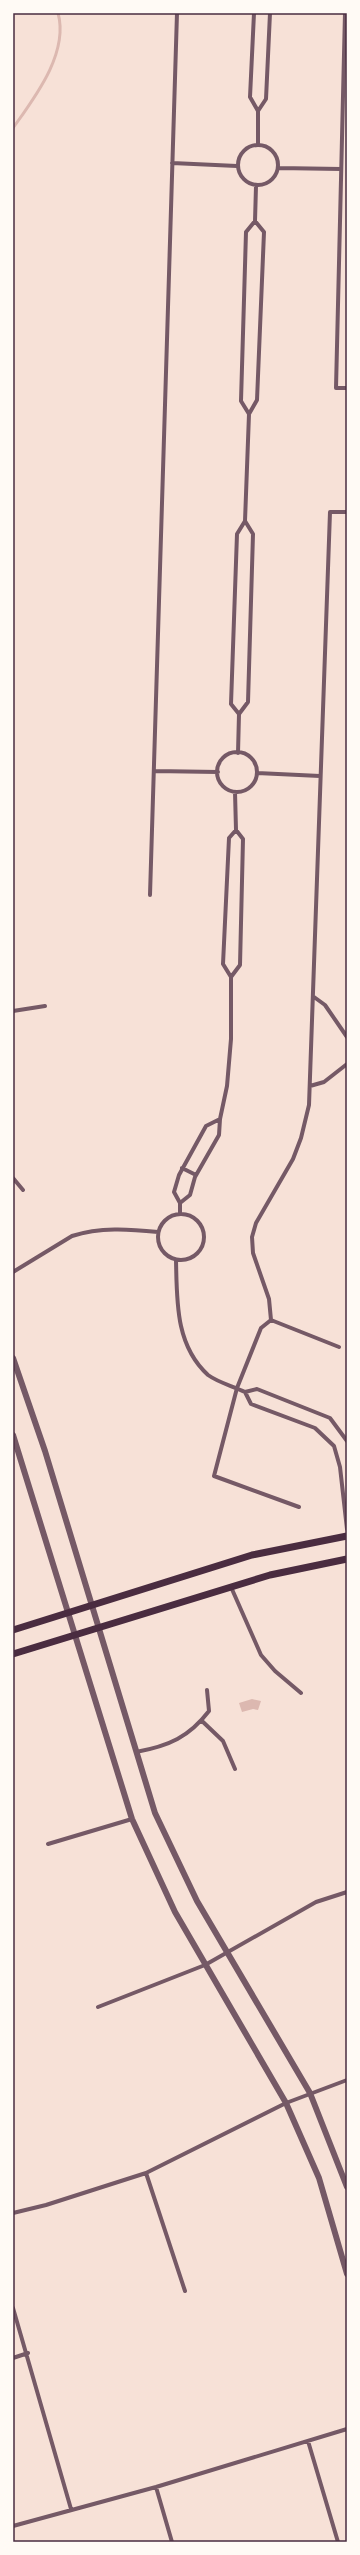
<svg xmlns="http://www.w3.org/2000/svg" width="360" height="2555" font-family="'Public Sans',sans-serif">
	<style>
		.water { fill: #dcb8b0 }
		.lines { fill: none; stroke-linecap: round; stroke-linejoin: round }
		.stream { stroke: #dcb8b0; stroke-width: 3 }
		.minor { stroke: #755966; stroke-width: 4 }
		.tertiary { stroke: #755966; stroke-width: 6 }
		.secondary { stroke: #4a2c40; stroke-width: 7 }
		.neatline { fill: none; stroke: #4a2c40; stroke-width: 1.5 }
	</style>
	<rect width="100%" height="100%" fill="#f7e1d7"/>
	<path class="water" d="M252,1699L261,1701L258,1710L253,1709L242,1712L239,1703Z"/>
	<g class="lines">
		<path class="stream" d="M13,128C35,97 69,53 58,13"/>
		<path class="minor" d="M254,13L250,97L258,111V145
			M345,13L336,388H347
			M258,111L266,99L270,13
			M238 165a20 20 0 1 1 40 0a20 20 0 1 1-40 0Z
			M172,163L237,166
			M278,168L341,169
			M255,221L256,186
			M245,521L249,414L257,400L264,232L255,221L246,232L241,401L249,414
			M217 772a20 20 0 1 1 40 0a20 20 0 1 1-40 0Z
			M238,753L239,714L248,702L253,534L245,521L237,534L231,704L239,714
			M154,771L218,772
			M257,773L320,776
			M235,792L236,830
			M150,895L177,13
			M314,997L325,1005L347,1037
			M13,1011L45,1006
			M310,1086L324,1082L347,1064
			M220,1119L227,1086L231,1039V977L223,964L229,838L236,830L243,839L240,965L231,977
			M182,1168L196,1175
			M13,1178L23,1190
			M180,1213V1203L174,1192L179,1175L206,1126L220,1119L219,1135L195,1177L190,1195L180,1203
			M158 1237a23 23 0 1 1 46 0a23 23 0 1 1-46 0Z
			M176,1260C177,1300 175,1345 208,1375C219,1383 233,1386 245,1392
			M13,1272L72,1236C100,1227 129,1229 158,1232
			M271,1320L269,1299L253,1253L252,1237L256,1223L293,1159L301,1138L309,1105L330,512H347
			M271,1320L261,1328L237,1388L214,1476L299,1507
			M271,1320L339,1347
			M347,1441L330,1418L257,1389L245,1392L251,1404L315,1428L334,1446L340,1467L347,1529
			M231,1587L261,1655L275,1671L301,1693
			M202,1721L223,1741L235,1769
			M136,1752C169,1746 189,1737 209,1711L207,1690
			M48,1844L132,1819
			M98,2007L205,1965L316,1902L347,1892
			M146,2173L185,2291
			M13,2213L46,2205L146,2173L286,2103L347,2080
			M13,2308L71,2509
			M13,2358L28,2353
			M308,2441L338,2542
			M156,2487L172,2542
			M13,2526L156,2487L347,2429"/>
		<path class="tertiary" d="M13,1358L45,1451L155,1813L197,1901L310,2093L347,2187
			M13,1435L132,1819L175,1912L286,2103L319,2178L347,2274"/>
		<path class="secondary" d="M13,1630L252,1555L347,1536
			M13,1654L270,1575L347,1559"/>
	</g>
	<rect width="360" height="2555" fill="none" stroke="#fffaf5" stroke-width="28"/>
	<rect x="14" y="14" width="332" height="2527" class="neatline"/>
</svg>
